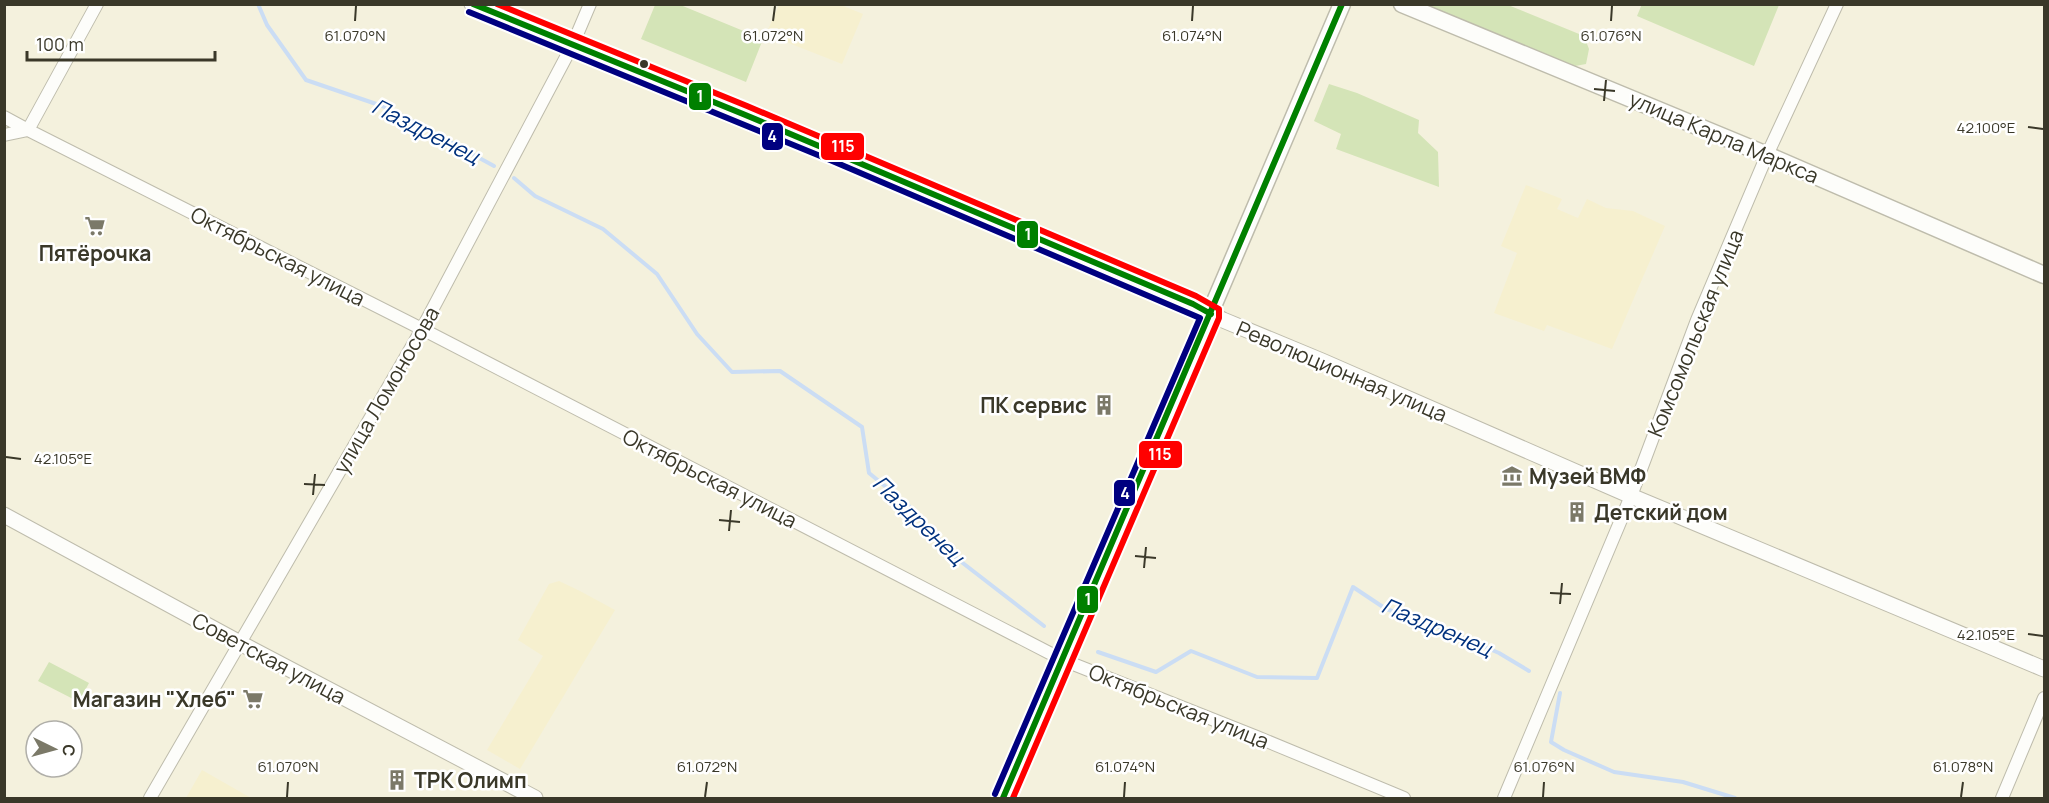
<svg xmlns="http://www.w3.org/2000/svg" width="2049" height="803" font-family="Manrope,sans-serif">
	<style>
		.built { fill: #f6f0cf }
		.green { fill: #d4e4b7 }
		.lines { fill: none; stroke-linecap: round; stroke-linejoin: round }
		.stream { stroke: #cbddf4; stroke-width: 4 }
		.minor-casing { stroke: #bebcac; stroke-width: 14 }
		.tertiary-casing { stroke: #bebcac; stroke-width: 17 }
		.secondary-casing { stroke: #bebcac; stroke-width: 19 }
		.minor { stroke: #fdfdfa; stroke-width: 12 }
		.tertiary { stroke: #fdfdfa; stroke-width: 15 }
		.secondary { stroke: #fdfdfa; stroke-width: 16 }
		.bus-1-casing { stroke: #fff; stroke-width: 10 }
		.bus-2-casing { stroke: #fff; stroke-width: 10 }
		.bus-3-casing { stroke: #fff; stroke-width: 10 }
		.bus-1 { stroke: #008000; stroke-width: 6 }
		.bus-2 { stroke: #000080; stroke-width: 6 }
		.bus-3 { stroke: #f00; stroke-width: 6 }
		.ticks { fill: none; stroke: #3a3829; stroke-width: 2 }
		.bus-dot { fill: #3a3829; stroke: #fff; stroke-width: 2 }
		.labels { text-anchor: middle; dominant-baseline: central; stroke-width: 5; stroke-linejoin: round; paint-order: stroke }
		.street-label { font-size: 21px; fill: #3a3829; stroke: #fff }
		.poi-label { font-size: 21px; font-weight: bold; fill: #3a3829; stroke: #fff; text-anchor: start }
		.water-label { font-size: 22px; font-style: italic; fill: #00317d; stroke: #fff }
		.ticks-label { font-size: 15px; text-anchor: middle; fill: #3a3829; stroke: #fff; stroke-width: 5; stroke-linejoin: round; paint-order: stroke }
		.line-badge { stroke: #fff; stroke-width: 2 }
		.badge-label { font-size: 16px; text-anchor: middle; font-weight: bold; fill: #fff }
	</style>
	<rect width="100%" height="100%" fill="#f4f1dd"/>
	<path class="built" d="M779,5H841L863,14L842,64L766,34Z
		M1526,185L1562,199L1557,209L1578,218L1587,199L1606,208L1633,211L1665,226L1612,349L1547,325L1544,331L1494,313L1517,253L1501,246Z
		M559,581L580,591L615,610L520,769L487,750L543,656L518,640L549,584Z
		M202,770L251,798H186Z"/>
	<path class="green" d="M678,4L763,39L746,82L641,39L655,5Z
		M1642,4H1779V5L1754,66L1637,16Z
		M1422,5H1508L1584,36L1589,49L1586,64L1575,66Z
		M1329,84L1357,93L1419,120L1418,133L1438,152L1439,187L1336,149L1341,134L1314,121Z
		M49,662L89,683L79,702L38,681Z"/>
	<g class="lines">
		<path class="stream" d="M258,4L267,25L306,80L388,108L494,166
			M514,178L535,196L603,229L657,274L697,334L732,372L780,371L862,427L869,473L908,505L955,557L1044,626
			M1098,652L1156,672L1191,651L1257,677L1317,678L1353,587L1386,609L1427,622L1499,653L1529,671
			M1560,693L1551,742L1564,750L1614,772L1683,782L1735,798"/>
		<g class="minor-casing">
			<path id="minor" d="M4,117L28,130L97,4
				M4,135L28,130L422,329L1063,660L1257,737L1404,798
				M150,798L422,329L573,44L590,4
				M1504,798L1631,496L1697,320L1767,155L1837,4
				M2002,798L2044,698"/>
		</g>
		<g class="tertiary-casing">
			<path id="tertiary" d="M472,4L800,137L1004,225L1193,304L1223,320L1322,361L1631,496L2044,669
				M4,515L240,643L535,798"/>
		</g>
		<g class="secondary-casing">
			<path id="secondary" d="M1402,4L1767,155L2044,275
				M1003,798L1342,4"/>
		</g>
		<use href="#minor" class="minor"/>
		<use href="#tertiary" class="tertiary"/>
		<use href="#secondary" class="secondary"/>
		<g class="bus-1-casing">
			<path id="bus-1" d="M473,4L743,114L1193,304L1211,314
				M1003,798L1342,4"/>
		</g>
		<g class="bus-2-casing">
			<path id="bus-2" d="M469,12L830,160L1200,318L995,794"/>
		</g>
		<g class="bus-3-casing">
			<path id="bus-3" d="M497,4L747,106L1196,296L1219,309V318L1013,798"/>
		</g>
		<use href="#bus-1" class="bus-1"/>
		<use href="#bus-2" class="bus-2"/>
		<use href="#bus-3" class="bus-3"/>
	</g>
	<path class="ticks" d="M355,21L356,6M773,21L775,6M1192,21L1193,6M1611,21L1612,6M1594,89L1615,91M1604,101L1606,80M2028,127L2043,129M6,457L21,459M304,484L325,485M313,495L315,474M719,520L740,522M729,531L731,510M1135,556L1156,558M1144,568L1146,547M1550,593L1571,594M1560,604L1562,583M2028,634L2043,636M287,797L288,782M705,797L707,782M1124,797L1125,782M1543,797L1544,782M1961,797L1963,782"/>
	<defs>
		<g id="supermarket-bare" transform="scale(1.62)"><path d="M-6-5.5h2.5l.6 2H6L4.5 2H-2.5L-4.4-4H-6ZM-1.5 3.2a1.3 1.3 0 1 0 .1 0ZM3 3.2a1.3 1.3 0 1 0 .1 0Z" fill="#7b7968" stroke="#fff" stroke-width="2.5" paint-order="stroke"/></g>
		<g id="building-bare" transform="scale(1.62)"><path d="M-4-6H4V6H1V3H-1V6H-4ZM-2.5-4.3h1.7v1.8h-1.7ZM.8-4.3h1.7v1.8H.8ZM-2.5-1h1.7V.8h-1.7ZM.8-1h1.7V.8H.8Z" fill="#7b7968" stroke="#fff" stroke-width="2.5" paint-order="stroke"/></g>
		<g id="museum-bare" transform="scale(1.62)"><path d="M0-6L6-3V-2H-6V-3ZM-5-1h2V3h-2ZM-1-1h2V3h-2ZM3-1h2V3H3ZM-6 4H6V6H-6Z" fill="#7b7968" stroke="#fff" stroke-width="2.5" paint-order="stroke"/></g>
	</defs>
	<g fill-rule="evenodd">
		<use href="#supermarket-bare" x="95" y="226"/>
		<use href="#building-bare" x="1104" y="405"/>
		<use href="#museum-bare" x="1512" y="476"/>
		<use href="#building-bare" x="1577" y="512"/>
		<use href="#supermarket-bare" x="253" y="699"/>
		<use href="#building-bare" x="397" y="780"/>
	</g>
	<circle class="bus-dot" cx="644" cy="64" r="5"/>
	<g class="labels">
		<g class="street-label">
			<text transform="translate(1724 137) rotate(23)">улица Карла Маркса</text>
			<text transform="translate(278 256) rotate(27)">Октябрьская улица</text>
			<text transform="translate(1695 333) rotate(-68)">Комсомольская улица</text>
			<text transform="translate(1342 371) rotate(23)">Революционная улица</text>
			<text transform="translate(386 390) rotate(-60)">улица Ломоносова</text>
			<text transform="translate(710 478) rotate(27)">Октябрьская улица</text>
			<text transform="translate(269 658) rotate(28)">Советская улица</text>
			<text transform="translate(1179 706) rotate(22)">Октябрьская улица</text>
		</g>
		<g class="poi-label">
			<text x="95" y="253" text-anchor="middle">Пятёрочка</text>
			<text x="1087" y="405" text-anchor="end">ПК сервис</text>
			<text x="1529" y="476">Музей ВМФ</text>
			<text x="1594" y="512">Детский дом</text>
			<text x="236" y="699" text-anchor="end">Магазин "Хлеб"</text>
			<text x="414" y="780">ТРК Олимп</text>
		</g>
		<g class="water-label">
			<text transform="translate(426 131) rotate(27)">Паздренец</text>
			<text transform="translate(919 520) rotate(44)">Паздренец</text>
			<text transform="translate(1437 627) rotate(23)">Паздренец</text>
		</g>
	</g>
	<g class="ticks-label">
		<text x="355" y="41">61.070°N</text>
		<text x="773" y="41">61.072°N</text>
		<text x="1192" y="41">61.074°N</text>
		<text x="1611" y="41">61.076°N</text>
		<text x="1986" y="133">42.100°E</text>
		<text x="63" y="464">42.105°E</text>
		<text x="1986" y="640">42.105°E</text>
		<text x="288" y="772">61.070°N</text>
		<text x="707" y="772">61.072°N</text>
		<text x="1125" y="772">61.074°N</text>
		<text x="1544" y="772">61.076°N</text>
		<text x="1963" y="772">61.078°N</text>
	</g>
	<g class="line-badge">
		<rect x="688" y="82" width="24" height="29" rx="6" fill="#008000"/>
		<rect x="761" y="122" width="23" height="29" rx="6" fill="#000080"/>
		<rect x="820" y="132" width="45" height="29" rx="6" fill="#f00"/>
		<rect x="1016" y="220" width="23" height="29" rx="6" fill="#008000"/>
		<rect x="1138" y="440" width="45" height="29" rx="6" fill="#f00"/>
		<rect x="1113" y="479" width="23" height="28" rx="6" fill="#000080"/>
		<rect x="1076" y="585" width="23" height="29" rx="6" fill="#008000"/>
	</g>
	<g class="badge-label">
		<text x="700" y="102">1</text>
		<text x="772" y="142">4</text>
		<text x="843" y="152">115</text>
		<text x="1028" y="240">1</text>
		<text x="1160" y="460">115</text>
		<text x="1125" y="499">4</text>
		<text x="1088" y="605">1</text>
	</g>
	<rect width="2049" height="803" fill="none" stroke="#3a3829" stroke-width="12"/>
	<g transform="translate(54 749) rotate(95)"><circle r="28" fill="#ffffff" stroke="#b0afa9" stroke-width="1.5"/>
	<path d="M0-4.5L10 22L0 15L-10 22Z" fill="#7b7968"/>
	<text y="-9" font-size="16" font-weight="bold" text-anchor="middle" fill="#3a3829">С</text>
	</g>
	<path d="M27 51v9h188v-9" fill="none" stroke="#3a3829" stroke-width="3"/>
	<text x="36" y="51" font-size="18" fill="#3a3829" stroke="#ffffff" stroke-width="4.5" paint-order="stroke">100 m</text>
</svg>
